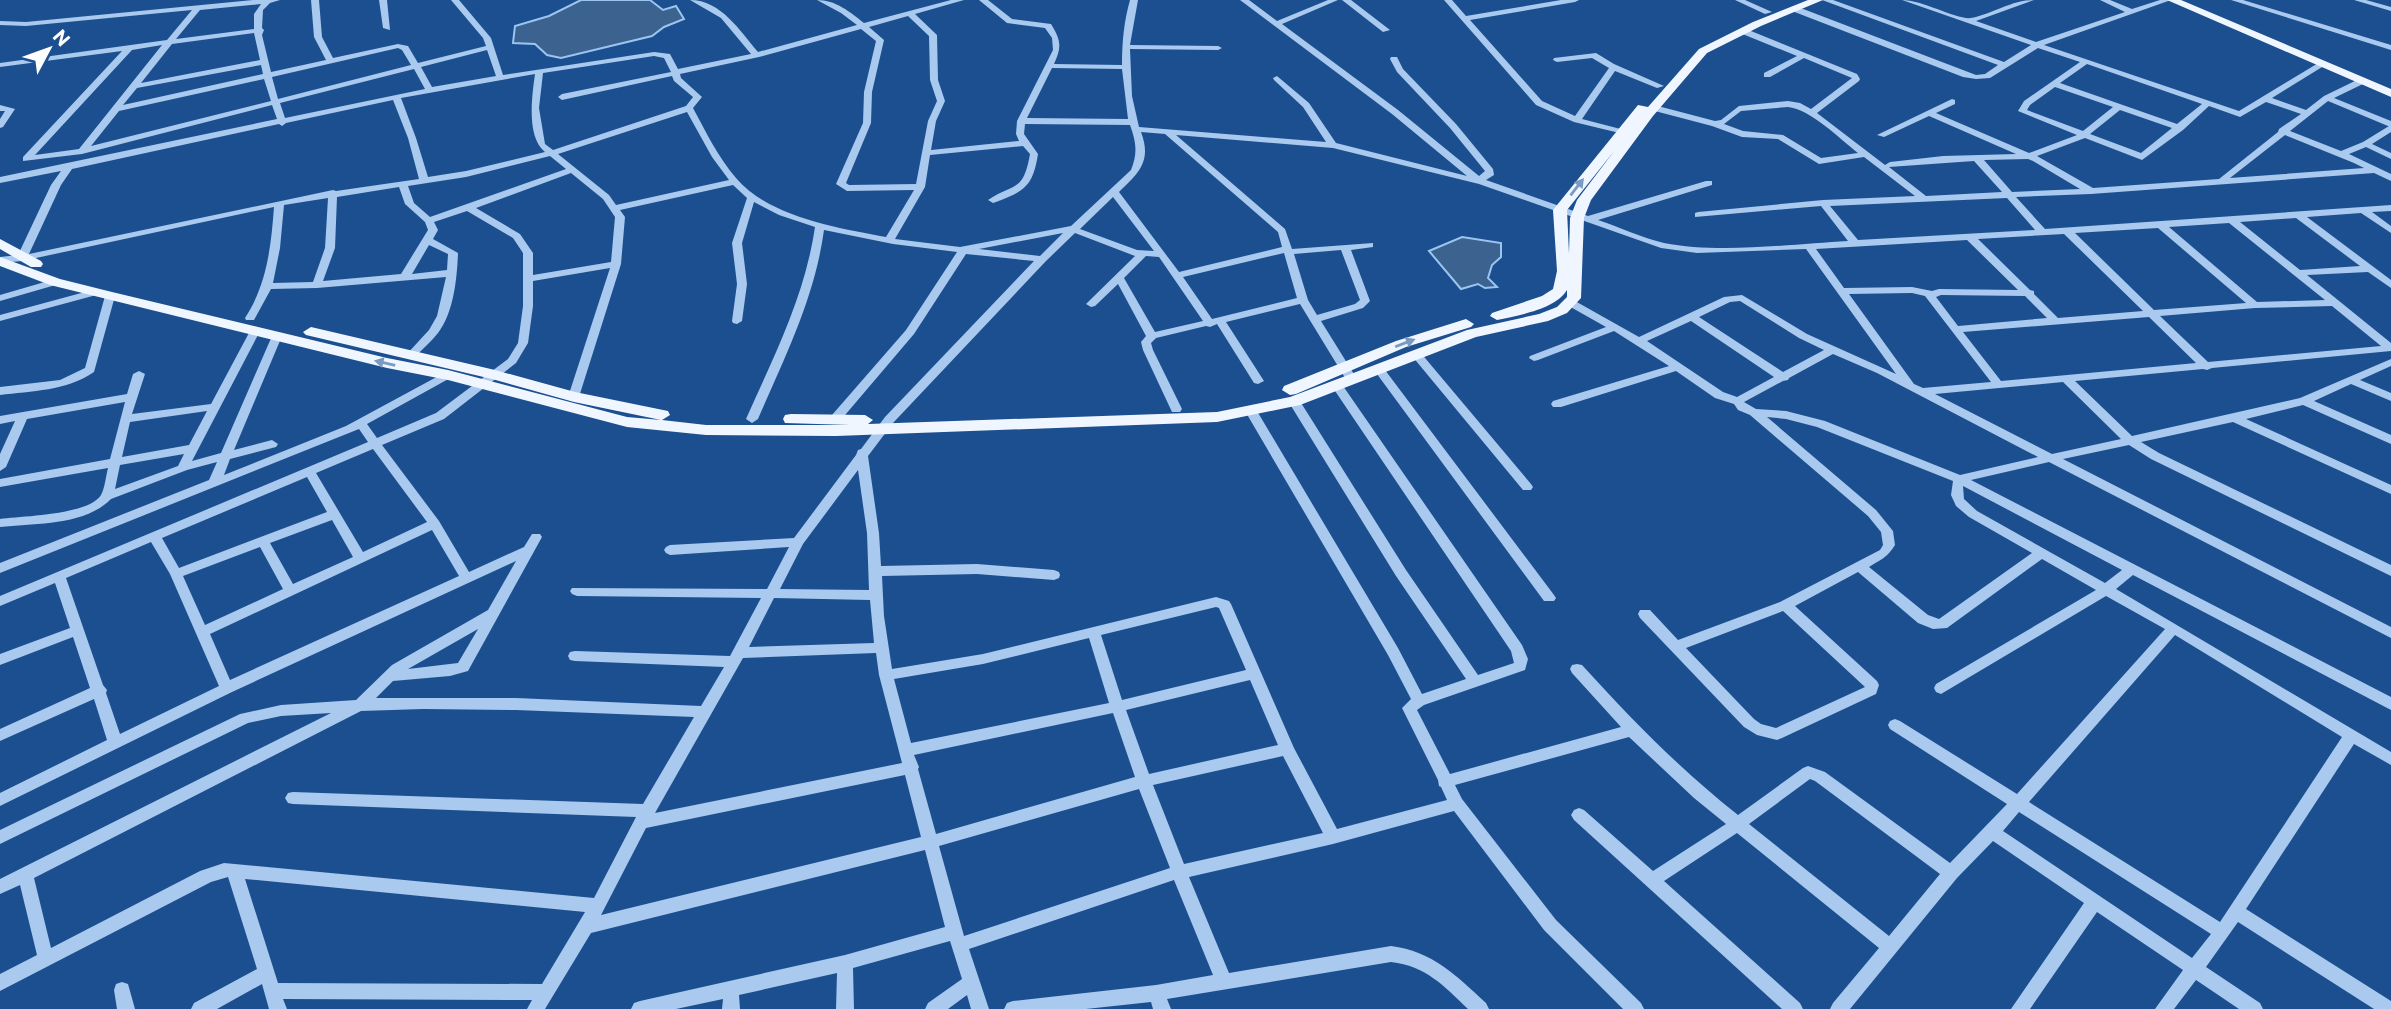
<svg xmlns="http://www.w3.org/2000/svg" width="2391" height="1009" font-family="Commissioner,sans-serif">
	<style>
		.water { fill: #3c6290; stroke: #9cc4f0; stroke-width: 2 }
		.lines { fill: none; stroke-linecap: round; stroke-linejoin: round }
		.minor { fill: #a9c9ee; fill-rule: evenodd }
		.major { fill: #f0f6ff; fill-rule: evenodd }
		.oneway { fill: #7b9ac1 }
	</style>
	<rect width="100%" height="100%" fill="#1b4f8f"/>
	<path class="water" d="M581,0H650L663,10L676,6L684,19L664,27L652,36L561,58L547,55L535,44L513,43L515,26L549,16Z
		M1462,237L1501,243V257L1492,265L1488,278L1497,287L1485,288L1478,284L1461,289L1429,251Z"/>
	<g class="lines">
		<path class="minor" d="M253,0H280L270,3L263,10L262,28L264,30L262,35L271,72L326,60L314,37L311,0H319L322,37L333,58L398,44L408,46L418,63L486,46L483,38L451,0H459L491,38L503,75L654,52L670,54L678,69L751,54L721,18L690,0C721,0 740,31 758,52L857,25L841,13L817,0C836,0 850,12 864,23L951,0H964L915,14L937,35L938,80L945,101L936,121L931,150L1019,141L1016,134L1017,121L1053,50L1052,38L1045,28L1007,23L979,0H988L1012,19L1051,24C1061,40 1062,47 1054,64L1122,65C1122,42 1124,21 1130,0H1138L1130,45L1218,46L1222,48L1218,50L1130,49L1132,96L1139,127L1326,142L1303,107L1274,80L1273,78L1277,76L1309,103L1336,143L1467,176L1392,114L1240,0H1249L1277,21L1328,0H1338L1282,24L1398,110L1479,176L1485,171L1450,128L1397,72L1390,59L1391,57H1397L1403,69L1456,124L1493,169L1494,175L1486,180L1588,216L1706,181H1712V185L1598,220C1619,227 1642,238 1664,243C1719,254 1793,244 1848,241L1821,206L1695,217V213L1698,212L1823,200L1915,196L1864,157L1819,164L1778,139L1742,137L1712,126L1651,110V106L1654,105L1715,121L1721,120L1739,106L1788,101L1800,103L1811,109L1852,78L1804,58L1770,77H1764V73L1797,56L1740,33V29H1746L1857,74L1860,79L1859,81L1817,113L1885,165L1890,162L1943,156L2016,154L1929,116L1884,137L1877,135L1952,99L1955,100V104L1936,113L2029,153L2077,135L2018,111L2024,101L2080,62L2038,48L1990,78L1976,79L1963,77L1792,11V7H1798L1976,75L1985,74L1998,65L1822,0H1833L2004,62L2031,45L1902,0C1923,0 1957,20 1971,18C1993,14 2011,0 2034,0L1976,21L2036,42L2125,12L2100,0H2110L2132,9L2160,0H2171L2044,45L2239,111L2320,62L2327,64L2272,98L2306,110L2324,96L2359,79H2365V83L2334,98L2391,121V132L2372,144L2391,153V159L2366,147L2349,154L2391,174V181L2374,173L2091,194L2016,197L2045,229L2391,205V211L2372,212L2391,226V233L2361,213L2307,217L2391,280V288L2368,272L2307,275L2391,343V351L2212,368L2207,370L2203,369L2075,381L2132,436L2300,398L2391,359V366L2360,380L2391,393V401L2351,384L2314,401L2391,435V444L2303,405L2246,419L2391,485V494L2233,422L2141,442L2159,453L2391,565V576L2151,459L2129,445L2063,459L2391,627V638L2049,462L1971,480L2391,697V710L2133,575L2116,589L2391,752V765L2354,744L2246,909L2391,1001V1009H2374L2238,922L2206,967L2260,1003L2263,1009H2239L2196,980L2174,1009H2155L2183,970L2097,912L2030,1009H2011L2084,903L1993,841L1957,878L1850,1009H1830L1833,1003L1879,948L1737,833L1664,881L1800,1003L1803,1009H1782L1574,820L1571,815L1574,810L1579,808L1584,810L1653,871L1726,824L1694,798L1629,737L1455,785L1462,799L1556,920L1641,1003L1644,1009H1623L1544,930L1454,811L1333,844L1189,877L1229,973L1391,946C1432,951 1457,976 1486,1003L1489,1009H1468C1444,986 1426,966 1391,962L1167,999L1171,1009H1153L1151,1002L1086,1009H1004L1007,1003L1013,1001L1156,985L1213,975L1174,880L969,949L989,1009H971L967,995L948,1009H925L928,1003L962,979L950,941L853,968L854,1009H836L837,973L739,995L740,1009H722L723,999L676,1009H631L634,1003L640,1001L845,955L945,927L925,850L591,933L545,1009H527L532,1000L283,999L287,1009H269L262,984L217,1009H191L194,1003L257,969L228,877L211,882L0,991V974L37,955L20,885L0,894V879L331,713L281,716L248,723L0,844V830L240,714L281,705L356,700L392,665L488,610L516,561L232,692L0,806V793L107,740L94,699L0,741V729L90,688L73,637L0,665V654L70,628L55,583L0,606V596L368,442L359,429L0,573V563L209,480L217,462L187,470L111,499C84,526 36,523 0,527V519C22,516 89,515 101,495C105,488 106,475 108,468L0,487V479L110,459L125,402L27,419L6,467L0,471V454L15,421L0,424V416L127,394L133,374L139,371L145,374L132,414L211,404L250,331L251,329H259L260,331L192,461L221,453L272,336L277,333L281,334L282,336L234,450L272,440L278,444L276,447L230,459L224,475L346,426L444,373H452L454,375L452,377L367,424L377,438L436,413L508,359L518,343L523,306V253L513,238L467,211L434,222L438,230L433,239L458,253C457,278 454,312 438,333C431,342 422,349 415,357L411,358L406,355L429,330L437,316L446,277L317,288L271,289L254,320H246L245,318C267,284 271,247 274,207L22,261L0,263V257L18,255L51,185L61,171L0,183V177L277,119L272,105L82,154L23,161V157L122,51L0,67V63L167,40L192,10L26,26L0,25V21L26,22ZM261,4L254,14V29L176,39L200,10ZM908,16L929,36L930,80L937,101L928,121L916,184L849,185L846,183L871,123L872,92L884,40L869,27ZM861,29L876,41L864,92L863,123L836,184L847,191L914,190L886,237C838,228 769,217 736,178C718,157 706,132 693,108L702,97L681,78L680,74L759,57ZM254,33L260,60L141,83L172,44ZM162,45L79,149L35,155L132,50ZM398,48L402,50L411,65L278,99L272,77ZM487,50L496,76L432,87L421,67ZM654,56L664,58L671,72L562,94L558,97L562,100L672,76L674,81L693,97L686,106L553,150L545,144L539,108L543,73ZM2087,64L2202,104L2177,124L2060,83ZM261,65L263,74L123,105L137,88ZM1052,68L1122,69L1128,119L1027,118ZM414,69L425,89L285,118L280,103ZM535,74C532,96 526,137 545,152L466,171L428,177L416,138L401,98ZM264,79L271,101L91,146L119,111ZM2055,87L2113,107L2083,131L2027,110L2030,105ZM393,100L408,138L419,179L336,191L333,190L29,254L61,185L72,169L279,124L282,126L286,123ZM2328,101L2388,126H2389L2363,142L2341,151L2290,131ZM2266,102L2301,114L2279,129L2278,132L2219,179L2093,188L2037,156L2085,138L2142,160L2183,130L2209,106L2240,117ZM1788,107C1810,109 1840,139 1858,153L1821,158L1783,135L1743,131L1724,124L1741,111ZM2120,110L2172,128L2141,153L2090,134ZM687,112L712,157L729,180L616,205L609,195L558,154ZM1025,124L1130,125C1136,142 1138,153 1131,170L1071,226L960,247L895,239L925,187L930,155L1023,146L1030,154C1023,193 1015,182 988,200L993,203L996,202C1025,191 1033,186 1038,154L1024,134ZM1141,132L1165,134L1278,232L1282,247L1179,272L1119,192C1139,173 1152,161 1141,132ZM1176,135L1333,148L1479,184L1661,248L1697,253L1806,249L1896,374L1807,334L1742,295L1724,297L1639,337L1575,301H1567V305L1606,327L1530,356L1529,358L1534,361L1538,360L1614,331L1669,366L1553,401L1551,404L1553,407H1561L1676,371L1715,398L1734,404L1738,410L1750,415L1868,516L1881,532L1883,545L1880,550L1780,602L1678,640L1650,610H1640L1638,614L1640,618L1744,727L1757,735L1777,740L1782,738L1876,694L1879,685L1877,681L1795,606L1858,572L1918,623L1933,629L1947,628L2042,559L2096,590L1936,684L1934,688L1936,692L1941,694L2106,596L2165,629L2017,794L1900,721L1895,719L1890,721L1888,725L1890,729L2007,804L1950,863L1825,772L1808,766L1803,768L1738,815C1681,770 1631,719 1582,665L1577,664L1572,665L1570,669L1572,673L1621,727L1450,774L1417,710L1424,705L1525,670L1528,659L1522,645L1341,383L1337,381L1331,385L1511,651L1514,663L1478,675L1406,570L1298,398H1290L1288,401L1396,576L1466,679L1422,694L1398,648L1257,411L1251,407L1247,408L1245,411L1388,655L1411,699L1402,708L1438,780L1439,786L1441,787L1447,800L1337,829L1294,748L1231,604L1229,601L1216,597L983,654L892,669L884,616L882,576L977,574L1054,580L1059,578L1060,575L1059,572L1054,570L977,564L881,566L879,533L868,456L893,423L1046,261L1075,233L1135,256L1086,304L1091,307L1095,306L1118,284L1146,336L1141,342L1143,350L1172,412H1180L1182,409L1153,350L1151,343L1156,338L1206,326L1210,327L1217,324L1254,383L1258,384L1264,381L1226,322L1300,304L1347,381H1355L1357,379L1321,321L1363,308L1370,301L1351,250L1373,247V243L1292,249L1285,229ZM2285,135L2354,163L2364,168L2230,178ZM550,156L566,169L430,217L414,203L408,186L466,177ZM2028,159L2033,161L2080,189L2012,192L1984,160ZM1974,161L2002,192L1926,196L1889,167ZM571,173L603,199L615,217L611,262L533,275V253L520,234L476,208ZM733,185L747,198L732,243L737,284L732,321L733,323L737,324L742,321L747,284L742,243L754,202L779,215L815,227C805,296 774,356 746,419L752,423L758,419C785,357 815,297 824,230L893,244L957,252L906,330L832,415L830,418L836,422L840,421L914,334L966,254L1034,261L885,417L861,449L858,450L856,455L794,538L670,545L666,547L664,550L666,553L670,555L789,547L767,589L572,588L570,591L572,594L577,596L761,598L730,656L575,651L570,652L568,656L570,660L575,661L724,667L701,706L516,698H376L393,681L450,676L468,671L542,537L540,534H532L524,547L469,572L439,521L382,445L444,419L516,363L528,343L533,306V281L610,268L568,397L570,400H578L621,264L625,217L620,210ZM399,187L405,204L425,222L428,230L401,274L323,281L335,248L337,197ZM1113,197L1154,251L1137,250L1080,229ZM328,198L325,248L313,282L273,283L280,248L284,205ZM2007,198L2035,230L1858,240L1830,206ZM2296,218L2360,266L2300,270L2240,222ZM2229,223L2325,300L2257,302L2169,227ZM2158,228L2246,303L2154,310L2075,233ZM1063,233L1040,256L979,249ZM2064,234L2143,311L2058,318L2034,294V291L2030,290L1978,239ZM1967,240L2018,290L1939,289L1932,291L1912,287L1844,288L1816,249ZM429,245L448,254L447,270L412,274ZM1341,250L1360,300L1355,304L1317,315L1308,300L1294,254ZM1284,253L1297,298L1212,319L1183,277ZM1146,256L1159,257L1203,321L1155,332L1124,278ZM1912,293L1925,296L1991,382L1923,388L1914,384L1849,294ZM1941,295L2025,296L2047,318L1958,326L1936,297ZM1740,301L1799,338L1824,350L1783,372L1699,317L1730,302ZM2332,306L2381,346L2208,362L2160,316L2255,308ZM2149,317L2196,363L2001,381L1963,332ZM1691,321L1774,377L1737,397L1723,392L1647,341ZM1833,354L1877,373L2038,457L1960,475L1825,421L1786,411L1756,409L1744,402L1783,381L1788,380L1789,378ZM2063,382L2121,439L2052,454L1935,394ZM207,411L189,445L122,457L130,422ZM1767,417L1786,419L1817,427L1953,481L1951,495L1956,506L1969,517L2032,553L1939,619L1928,615L1869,567C1880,560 1888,557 1895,545L1893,531L1876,510ZM373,449L427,522L363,552L316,473ZM184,454L178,466L115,489L120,465ZM858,470L867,533L869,590L780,589L803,544ZM307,477L327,512L179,568L162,538ZM1963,486L2122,570L2105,583L1977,511L1964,499ZM332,520L353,557L293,584L270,543ZM432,530L459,576L230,680L210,634ZM151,542L170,574L219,686L120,734L106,693L107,690L103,685L66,578ZM260,547L283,589L205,625L183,576ZM774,598L870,600L874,643L749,647ZM1216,607L1219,608L1246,670L1122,700L1101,635ZM1783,611L1865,687L1776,728L1761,724L1754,719L1686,648ZM478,629L458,663L408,669ZM2175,635L2342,737L2220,922L2029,802ZM1089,638L1109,703L911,743L894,679L983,664ZM876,653L879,675L902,763L655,813L743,658ZM1250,680L1278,745L1149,774L1126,710ZM423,709L516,710L694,717L643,804L293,792L288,793L285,798L288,803L293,804L636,817L594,898L224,863L200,871L51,948L34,878L361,711ZM1113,713L1135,777L936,834L918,769L919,767L914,755ZM1283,756L1323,833L1184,864L1153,785ZM905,775L921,837L601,915L646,828ZM1810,779L1815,781L1940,874L1889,936L1749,824ZM1139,789L1170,868L964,936L939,846ZM2019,812L2211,934L2192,958L2003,831ZM245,879L585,912L542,984L278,983Z
			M379,0H387L390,30L383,28Z
			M1342,0H1351L1390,30L1383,32Z
			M1444,0H1452L1466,16L1561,0H1579L1575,2L1470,20L1542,101L1575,116L1609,68L1592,58L1557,62L1553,60L1554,58L1596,53L1614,64L1664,86L1657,88L1615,71L1582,119L1636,133V137L1574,122L1536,105Z
			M1735,0H1745L1772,12L1765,14Z
			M2231,0H2243L2391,45V50Z
			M2354,0H2366L2391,7V11Z
			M0,105L15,109L3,127L0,128V119L5,111H0Z
			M55,279L59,280V284L0,301V295Z
			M96,289L101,292L100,294L0,321V315Z
			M110,293L115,296L94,372C67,391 31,391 0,395V387L60,380L85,368L105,296Z
			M1416,351L1420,352L1531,484L1533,487L1531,490H1523L1412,356L1411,354L1412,352Z
			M1378,365L1382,366L1554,595L1556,598L1554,601H1544L1374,370L1373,368L1374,366Z
			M122,982L128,984L135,1009H117L114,990L116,984Z"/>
		<path class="major" d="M1808,0H1823L1761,26L1707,53L1653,116L1591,200L1584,218L1581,298L1567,313L1548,321L1476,337L1300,405L1217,422L836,436L706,435L627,427L448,380L387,368L50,285L0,266V257L60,279L112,292L387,358L448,370L627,417L661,420L574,402L492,379L306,335L303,332L311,327L495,370L575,392L668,411L670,415L662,420L706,425H850L785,423L783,419L785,415L791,414L865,415L873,420L868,424L1217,412L1290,397L1467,330L1539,314L1557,307L1567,297V290C1555,310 1518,315 1497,320L1490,316L1492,313L1542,296L1553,289L1557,271L1553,210L1638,105L1648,107L1699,49L1753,22ZM1615,150L1577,200L1570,218L1569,254L1567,210Z
			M2167,0H2181L2391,89V97Z
			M0,239L41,261L43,264L41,267H31L0,249Z
			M1466,319L1474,324L1471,327L1406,347L1296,394L1290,395L1282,390L1284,386L1396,341Z"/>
	</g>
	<defs><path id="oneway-solid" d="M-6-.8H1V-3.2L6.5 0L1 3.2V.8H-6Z" transform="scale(1.75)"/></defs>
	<g class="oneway">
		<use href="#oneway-solid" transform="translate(1577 187) rotate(-52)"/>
		<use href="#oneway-solid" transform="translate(1405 343) rotate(-21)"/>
		<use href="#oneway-solid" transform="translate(385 363) rotate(-167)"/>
	</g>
	<g transform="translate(49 49) rotate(49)" stroke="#1b4f8f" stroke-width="5" paint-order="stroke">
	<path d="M0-5L12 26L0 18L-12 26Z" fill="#ffffff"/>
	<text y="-10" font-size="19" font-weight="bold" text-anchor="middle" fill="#ffffff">N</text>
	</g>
</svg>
